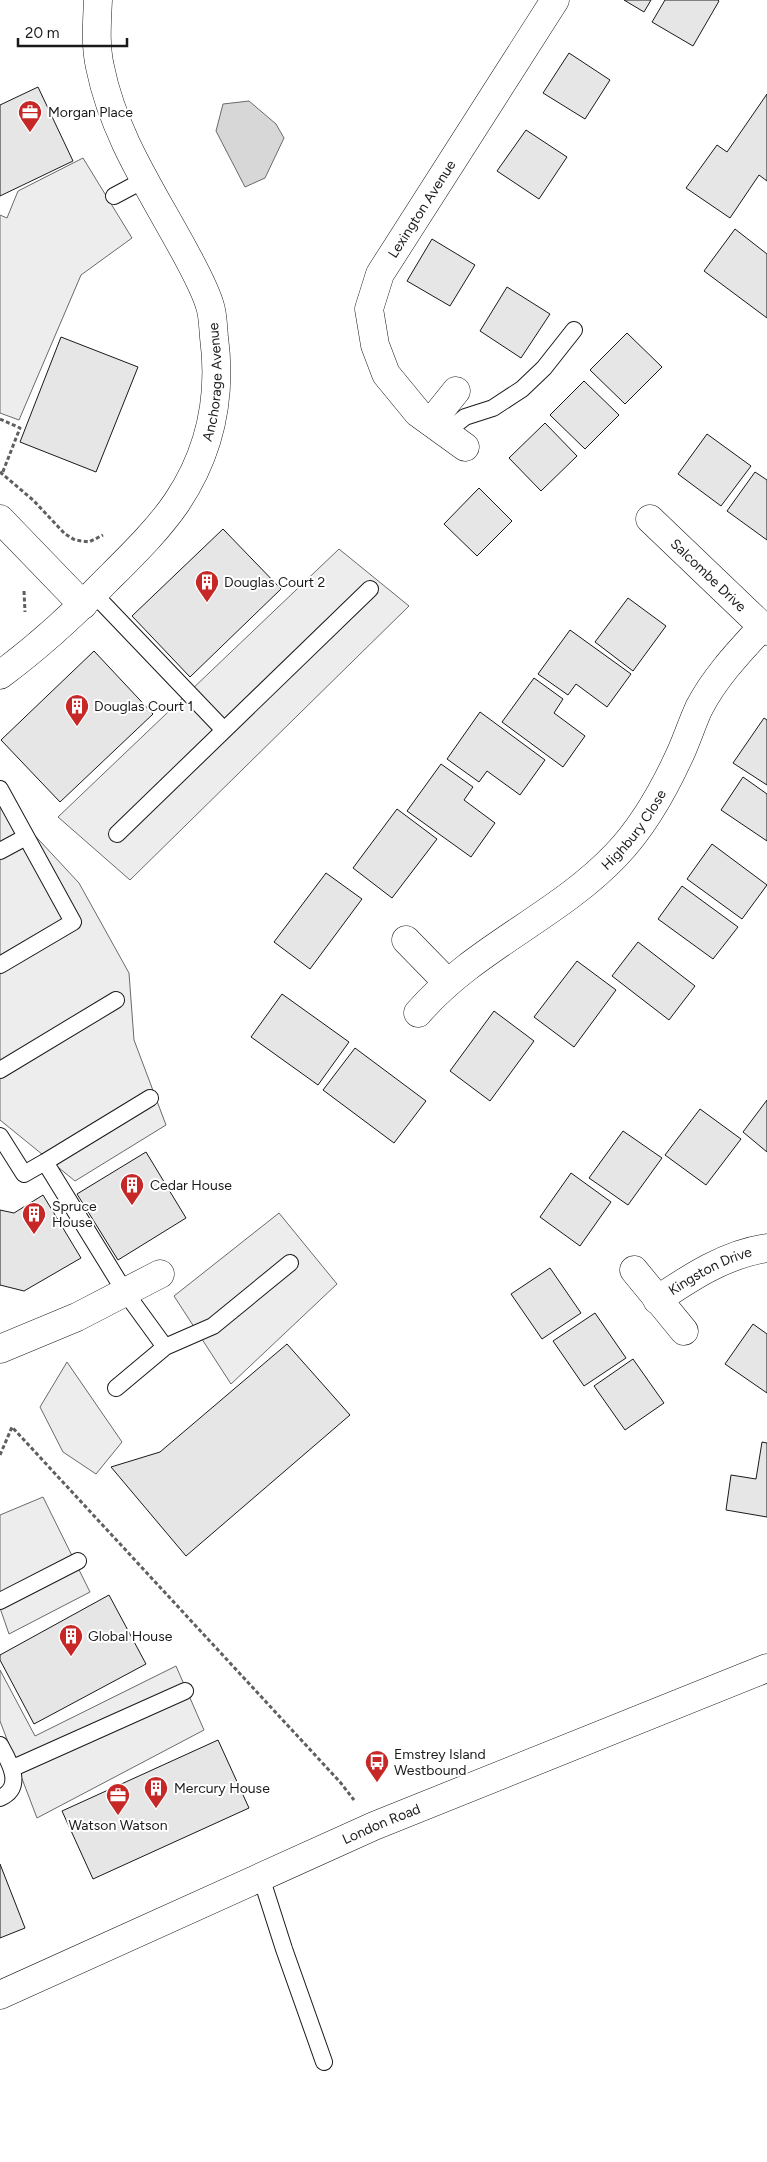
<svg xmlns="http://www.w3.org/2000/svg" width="767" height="2162" font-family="Figtree,sans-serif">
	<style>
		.built { fill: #ededed; stroke: #6a6a6a }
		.water { fill: #d7d7d7; stroke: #6a6a6a }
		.building { fill: #e6e6e6; stroke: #1a1a1a }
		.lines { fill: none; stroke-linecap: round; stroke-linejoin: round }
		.lane-casing { stroke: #1a1a1a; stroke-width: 18 }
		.street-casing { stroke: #1a1a1a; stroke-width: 29 }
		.primary-casing { stroke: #1a1a1a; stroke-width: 29 }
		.path { stroke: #5f5f5f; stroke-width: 3; stroke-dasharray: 4 2.5; stroke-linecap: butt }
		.lane { stroke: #fff; stroke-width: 16 }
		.street { stroke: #fff; stroke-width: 28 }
		.primary { stroke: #fff; stroke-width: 28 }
		.labels { text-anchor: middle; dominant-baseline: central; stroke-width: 4; stroke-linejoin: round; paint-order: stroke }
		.poi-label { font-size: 14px; fill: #1a1a1a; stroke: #fff; text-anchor: start }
		.street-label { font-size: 14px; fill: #1a1a1a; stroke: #fff }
	</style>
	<rect width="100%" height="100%" fill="#fff"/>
	<path class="built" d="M83,158L132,238L81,275L19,420L0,413V215L7,218L18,191Z
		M339,549L409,606L130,880L58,817Z
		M0,798L79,883L129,973L134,1040L166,1125L75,1181L0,1120Z
		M279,1213L337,1284L231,1384L174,1296Z
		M67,1362L122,1442L96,1474L63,1452L40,1407Z
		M43,1497L90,1592L9,1634L0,1608V1515Z
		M176,1666L204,1730L37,1818L0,1721V1670L35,1736Z"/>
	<path class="water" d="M249,101L276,124L284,138L265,178L245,187L216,131L223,104Z"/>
	<path class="building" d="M624,0H651L644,12Z
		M665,0H718L719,1L693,46L652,22Z
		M569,53L610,80L585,119L543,93Z
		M38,87L73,161L0,196V105Z
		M767,94V181L759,175L730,218L686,188L717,145L727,152Z
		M526,130L567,157L539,199L497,171Z
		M735,229L767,254V318L704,271Z
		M432,239L475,265L450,306L407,281Z
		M507,287L550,314L521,358L480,331Z
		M627,333L662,367L625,404L590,370Z
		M61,337L138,367L96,472L20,442Z
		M584,381L619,415L585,449L550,415Z
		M545,423L577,456L541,491L509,458Z
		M707,434L751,466L721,506L678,474Z
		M755,472L767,480V540L727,511Z
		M479,488L512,521L477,556L444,524Z
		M223,529L281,589L190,677L132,616Z
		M628,598L666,626L633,671L595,642Z
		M570,630L631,674L607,707L576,684L568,695L538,674Z
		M94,651L153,714L60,802L1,740Z
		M534,678L563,699L554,713L585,736L563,767L502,722Z
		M480,712L545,760L520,795L487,771L479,782L447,759Z
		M764,718L767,720V785L733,763Z
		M441,764L473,787L464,800L495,823L471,857L407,811Z
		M743,777L767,794V841L721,810Z
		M397,809L437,839L392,898L353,868Z
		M712,844L767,885L742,919L687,879Z
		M326,873L362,899L310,969L274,942Z
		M682,886L738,927L713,959L658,919Z
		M638,942L695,986L669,1020L612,976Z
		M577,961L616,990L574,1047L534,1017Z
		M282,994L349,1042L318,1085L251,1037Z
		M494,1011L534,1041L490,1101L450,1071Z
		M355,1048L426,1101L394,1143L323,1090Z
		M767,1100V1152L743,1132Z
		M700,1109L741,1139L706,1185L665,1155Z
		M623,1131L662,1158L628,1205L589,1178Z
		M146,1152L186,1218L118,1260L77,1194Z
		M571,1173L611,1202L580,1246L540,1217Z
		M43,1195L81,1258L24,1291L0,1285V1210L14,1213Z
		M550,1268L581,1313L542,1339L511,1294Z
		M595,1313L626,1358L584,1386L553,1341Z
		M753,1324L767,1334V1393L725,1364Z
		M287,1344L350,1415L186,1556L111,1467L160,1452Z
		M633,1359L664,1403L625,1430L594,1386Z
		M762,1442L767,1443V1517L726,1510L731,1475L756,1479Z
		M109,1595L146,1664L34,1724L0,1660V1655Z
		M218,1740L249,1808L93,1879L62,1811Z
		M0,1864L25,1928L0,1938Z"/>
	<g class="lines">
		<g class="lane-casing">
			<path id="lane" d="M114,196L144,180
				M445,433L465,417L493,408L522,389L544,368L574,330
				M94,594L224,730
				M0,789L73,922L0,965
				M117,834L370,589
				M0,851L26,837
				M0,1070L116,1000
				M150,1098L45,1162L125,1292L165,1347L213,1326L290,1263
				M0,1136L24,1174L45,1162
				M116,1388L165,1347
				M0,1601L78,1561
				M0,1745C9,1761 25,1787 0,1798
				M13,1768L185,1691
				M261,1877L284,1949L324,2062"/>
		</g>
		<g class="street-casing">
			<g id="street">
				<path d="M431,422L456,391"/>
				<path id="s1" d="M465,447L418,413L386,374L375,345L369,309L380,274L555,0"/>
				<path d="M0,519L83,605"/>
				<path id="s2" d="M650,519L767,631"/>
				<path id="s3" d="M0,675C38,647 73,615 106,581C130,557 158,530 177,502C211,451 222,397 214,337C213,327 213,315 210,306C205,289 195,271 187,256C154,194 114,137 100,67C95,45 97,22 98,0"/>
				<path d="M406,940L447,982"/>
				<path id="s4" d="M418,1013C474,948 557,917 616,855C645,825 665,788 682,750C688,736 693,721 699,708C715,677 739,652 762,627"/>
				<path d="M634,1270L684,1331"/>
				<path id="s5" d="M657,1300C691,1277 726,1254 767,1248"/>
				<path d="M0,1349L77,1317L160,1274"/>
			</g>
		</g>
		<g class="primary-casing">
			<g id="primary">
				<path id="s6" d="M0,1995L374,1826L767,1668"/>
			</g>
		</g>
		<path class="path" d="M0,419L20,428L2,474
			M0,472L33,500L65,534L75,540L89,542L103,535
			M24,591L25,612
			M0,1455L12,1427L340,1782L354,1800"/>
		<use href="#lane" class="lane"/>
		<use href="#street" class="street"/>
		<use href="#primary" class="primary"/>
	</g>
	<defs>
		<g id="office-pin" transform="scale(1.25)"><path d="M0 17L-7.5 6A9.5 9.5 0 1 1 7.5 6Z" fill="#c62828" stroke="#fff"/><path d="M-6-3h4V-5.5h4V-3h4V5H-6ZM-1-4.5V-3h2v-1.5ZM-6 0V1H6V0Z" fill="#fff"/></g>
		<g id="building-pin" transform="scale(1.25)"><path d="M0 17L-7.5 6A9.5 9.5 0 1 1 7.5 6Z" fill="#c62828" stroke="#fff"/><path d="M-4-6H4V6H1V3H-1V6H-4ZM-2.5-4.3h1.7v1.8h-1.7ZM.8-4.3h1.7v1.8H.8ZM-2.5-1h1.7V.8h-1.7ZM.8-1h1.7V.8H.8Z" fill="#fff"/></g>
		<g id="bus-pin" transform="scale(1.25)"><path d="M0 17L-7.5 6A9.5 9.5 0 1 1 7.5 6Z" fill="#c62828" stroke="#fff"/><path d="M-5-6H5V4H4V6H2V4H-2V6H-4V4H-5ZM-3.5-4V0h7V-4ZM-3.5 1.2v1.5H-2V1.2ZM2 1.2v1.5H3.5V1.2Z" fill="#fff"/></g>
	</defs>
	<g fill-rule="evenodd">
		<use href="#office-pin" x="30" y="112"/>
		<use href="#building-pin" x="207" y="582"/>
		<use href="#building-pin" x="77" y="706"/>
		<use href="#building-pin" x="132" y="1185"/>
		<use href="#building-pin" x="34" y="1214"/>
		<use href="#building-pin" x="71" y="1636"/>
		<use href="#bus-pin" x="377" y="1762"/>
		<use href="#building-pin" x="156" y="1788"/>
		<use href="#office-pin" x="118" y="1795"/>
	</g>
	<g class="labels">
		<g class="poi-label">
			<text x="48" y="112">Morgan Place</text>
			<text x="224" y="582">Douglas Court 2</text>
			<text x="94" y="706">Douglas Court 1</text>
			<text x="150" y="1185">Cedar House</text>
			<text x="52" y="1206">Spruce<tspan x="52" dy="16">House</tspan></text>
			<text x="88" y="1636">Global House</text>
			<text x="394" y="1754">Emstrey Island<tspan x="394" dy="16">Westbound</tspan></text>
			<text x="174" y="1788">Mercury House</text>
			<text x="118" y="1825" text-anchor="middle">Watson Watson</text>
		</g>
		<g class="street-label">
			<text stroke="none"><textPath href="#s1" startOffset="290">Lexington Avenue</textPath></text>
			<text stroke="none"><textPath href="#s3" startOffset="376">Anchorage Avenue</textPath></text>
			<text stroke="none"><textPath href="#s2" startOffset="81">Salcombe Drive</textPath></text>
			<text stroke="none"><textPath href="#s4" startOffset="285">Highbury Close</textPath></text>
			<text stroke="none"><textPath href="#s5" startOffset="61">Kingston Drive</textPath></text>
			<text stroke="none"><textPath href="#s6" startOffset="418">London Road</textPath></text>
		</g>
	</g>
	<path d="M18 38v8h109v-8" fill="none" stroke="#1a1a1a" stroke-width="2.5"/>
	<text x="25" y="38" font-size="15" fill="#1a1a1a" stroke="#ffffff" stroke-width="4" paint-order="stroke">20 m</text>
</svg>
